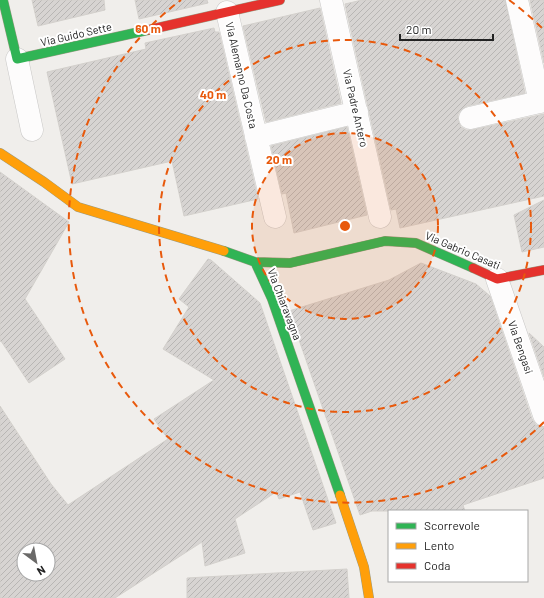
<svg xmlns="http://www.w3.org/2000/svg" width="544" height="598" font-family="Barlow,sans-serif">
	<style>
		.building { fill: url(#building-hatch); stroke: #d3d0cc; fill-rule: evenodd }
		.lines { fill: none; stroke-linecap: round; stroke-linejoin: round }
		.street-casing { stroke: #c9c8c7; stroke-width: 23 }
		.fast-casing { stroke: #999a82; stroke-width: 10 }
		.slow-casing { stroke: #999a82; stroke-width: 10 }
		.jam-casing { stroke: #999a82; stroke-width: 10 }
		.street { stroke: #fdfcfc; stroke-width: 22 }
		.fast { stroke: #30b455; stroke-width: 9 }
		.slow { stroke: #ff9f0a; stroke-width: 9 }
		.jam { stroke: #e5322d; stroke-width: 9 }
		.ring { fill: none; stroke: #e8590c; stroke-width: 2; stroke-dasharray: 7 5 }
		.labels { text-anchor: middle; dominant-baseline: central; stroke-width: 4; stroke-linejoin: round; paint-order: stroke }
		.street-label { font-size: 11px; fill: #222; stroke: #fff }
		.centre { fill: #e8590c; stroke: #fff; stroke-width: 2 }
		.ring-label { font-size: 12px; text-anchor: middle; font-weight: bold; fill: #e8590c; stroke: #fff; stroke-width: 4; stroke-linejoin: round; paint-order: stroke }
	</style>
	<defs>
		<pattern id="building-hatch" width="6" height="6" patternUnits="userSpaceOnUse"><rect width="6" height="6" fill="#d7d4d2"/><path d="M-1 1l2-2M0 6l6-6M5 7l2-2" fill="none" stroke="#b8b6b4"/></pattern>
	</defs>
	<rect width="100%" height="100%" fill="#f0eeeb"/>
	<path class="building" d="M32,0H104L105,10L38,26Z
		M135,0H207L208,3L139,19Z
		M362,0H505L525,93L467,106L462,109L458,114V120L461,127L466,130H472L544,114V196L400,228L396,209L391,210L345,4Z
		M530,0H544V63Z
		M320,8L341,103L266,122L243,26Z
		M214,28L215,32H219L258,199L184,216L172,161L72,184L47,72L146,49L145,43Z
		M347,127L367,215L294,233L286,193L282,194L271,146Z
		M0,172L69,222L25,299L65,359L29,383L1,341L0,342Z
		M544,200V247L522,252L514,215Z
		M208,259L211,260L260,303L336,523L313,530L300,492L279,499L276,492L235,519L245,553L205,566L202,542L115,598H0V406L51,484L68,505L168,439L154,419L214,380L163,349L189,307L179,299ZM24,550H48V574H24Z
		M421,263L476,284L490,296L532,419L536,425L544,427V478L463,505L465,511H372L360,515L289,311L389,280Z
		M529,333L544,347V377Z
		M347,569L349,598H187V578Z"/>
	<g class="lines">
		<g class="street-casing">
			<path id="street" d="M331,0L380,217
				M517,0L540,102
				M227,12L275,217
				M17,59L32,130
				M470,118L544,101
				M256,137L357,112
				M497,279L544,415"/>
		</g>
		<g class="fast-casing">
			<path id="fast" d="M3,0L17,59L148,30
				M224,251L255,262L290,263L385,241L416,243L473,268
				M255,262L272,299L340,495"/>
		</g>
		<g class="slow-casing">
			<path id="slow" d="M0,153L44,182L78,207L224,251
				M340,495L364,567L369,598"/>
		</g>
		<g class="jam-casing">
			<path id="jam" d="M148,30L280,0
				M473,268L497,279L544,270"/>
		</g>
		<use href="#street" class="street"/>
		<use href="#fast" class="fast"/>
		<use href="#slow" class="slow"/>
		<use href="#jam" class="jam"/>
	</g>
	<circle cx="345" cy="226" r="93" fill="#e8590c" fill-opacity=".12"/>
	<g class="ring">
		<circle cx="345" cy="226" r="93"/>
		<circle cx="345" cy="226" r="186"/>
		<path d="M544 422A279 279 0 1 1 181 0M509 0A279 279 0 0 1 544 30"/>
	</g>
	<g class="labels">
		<g class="street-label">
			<text transform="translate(76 34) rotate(-13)">Via Guido Sette</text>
			<text transform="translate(242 75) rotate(77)">Via Alemanno Da Costa</text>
			<text transform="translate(356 108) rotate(77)">Via Padre Antero</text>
			<text transform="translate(463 250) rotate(23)">Via Gabrio Casati</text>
			<text transform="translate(285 304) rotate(69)">Via Chiaravagna</text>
			<text transform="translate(521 347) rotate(71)">Via Bengasi</text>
		</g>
	</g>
	<circle cx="345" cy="226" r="6" class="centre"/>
	<g class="ring-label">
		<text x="148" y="33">60 m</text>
		<text x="213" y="99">40 m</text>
		<text x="279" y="164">20 m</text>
	</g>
	<rect x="388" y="510" width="140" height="72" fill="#ffffff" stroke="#a7a7a7"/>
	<rect x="396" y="523" width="20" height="6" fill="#30b455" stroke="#a7a7a7"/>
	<text x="424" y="530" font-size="12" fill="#222222">Scorrevole</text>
	<rect x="396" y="543" width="20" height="6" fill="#ff9f0a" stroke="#a7a7a7"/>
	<text x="424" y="550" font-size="12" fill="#222222">Lento</text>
	<rect x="396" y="563" width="20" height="6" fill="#e5322d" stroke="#a7a7a7"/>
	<text x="424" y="570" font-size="12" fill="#222222">Coda</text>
	<g transform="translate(36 562) rotate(148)"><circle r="19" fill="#ffffff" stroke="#a7a7a7"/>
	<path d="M0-3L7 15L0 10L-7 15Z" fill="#6a6968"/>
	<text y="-6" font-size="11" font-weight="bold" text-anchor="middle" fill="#222222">N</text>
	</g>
	<path d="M400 34v6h93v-6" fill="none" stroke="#222222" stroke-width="2"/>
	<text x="406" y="34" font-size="12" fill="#222222" stroke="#ffffff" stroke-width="3" paint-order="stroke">20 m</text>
</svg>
